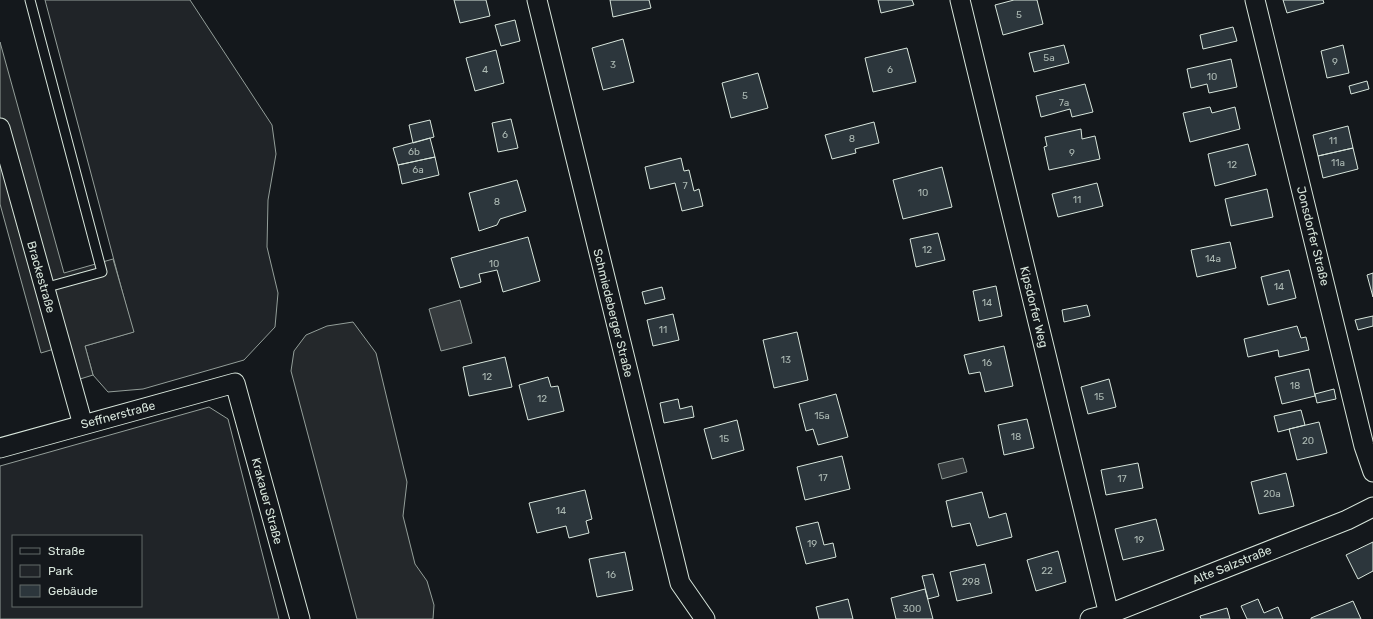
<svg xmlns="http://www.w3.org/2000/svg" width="1373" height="619" font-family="Rubik,sans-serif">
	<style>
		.green { fill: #202428; stroke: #939e99; fill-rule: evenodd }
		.parking { fill: #24282b; stroke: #939e99 }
		.water { fill: #363b3e; stroke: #939e99 }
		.building { fill: #2c363c; stroke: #d8e6dc }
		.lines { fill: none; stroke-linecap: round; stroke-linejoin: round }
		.service-casing { stroke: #d8e6dc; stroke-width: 11 }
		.minor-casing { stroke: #d8e6dc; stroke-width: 21 }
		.service { stroke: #14181c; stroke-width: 9 }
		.minor { stroke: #14181c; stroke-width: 19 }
		.labels { text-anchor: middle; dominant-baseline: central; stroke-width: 3; stroke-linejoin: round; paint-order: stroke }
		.number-label { font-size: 10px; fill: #adbab4 }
		.street-label { font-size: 12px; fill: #d8e6dc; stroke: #14181c }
	</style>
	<rect width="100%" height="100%" fill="#14181c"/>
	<path class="green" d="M45,0H190L272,125L276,154L268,200L267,247L278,293L275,327L244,360L143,389L108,392L93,375L85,346L133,332Z
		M209,407L228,419L279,619H0V466ZM13,536H141V606H13Z"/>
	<path class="parking" d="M0,42L64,273L113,259L134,332L85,346L93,375L64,384L54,349L41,353L0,204Z
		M353,322L376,353L407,482L403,516L415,564L427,581L434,605L433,619H357L291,371L294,351L306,335L327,326Z"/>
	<path class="water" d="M460,300L472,343L441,351L429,309Z
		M963,458L967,472L942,479L938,464Z"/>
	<path class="building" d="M454,0H486L490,16L460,23Z
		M610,0H649L651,8L613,17Z
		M878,0H912L914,5L881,13Z
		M1014,0H1037L1043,24L1003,35L995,5Z
		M1283,0H1323L1324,3L1287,13Z
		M515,20L520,41L501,46L495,25Z
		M1233,27L1237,41L1203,49L1200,35Z
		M623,39L634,82L603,90L592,48Z
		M1064,45L1069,63L1034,72L1029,53Z
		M1343,45L1349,73L1327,78L1321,51Z
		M907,48L916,82L873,92L865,58Z
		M496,50L504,83L475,91L466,58Z
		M1231,59L1237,87L1209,93L1207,84L1191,88L1187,69Z
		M758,73L768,108L731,118L722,83Z
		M1367,81L1369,89L1351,94L1349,86Z
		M1085,84L1093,112L1072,117L1070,109L1041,117L1036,96Z
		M1210,107L1212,113L1235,107L1240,129L1190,142L1183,113Z
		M511,119L518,148L498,152L492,123Z
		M430,120L434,137L413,143L409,125Z
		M874,122L879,143L855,149L856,153L832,159L825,135Z
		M1348,126L1353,148L1318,156L1313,135Z
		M1081,129L1082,139L1095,136L1100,159L1049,170L1044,147L1047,146L1045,137Z
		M430,138L435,157L398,165L393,148Z
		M1248,144L1256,175L1215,186L1208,154Z
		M1353,148L1358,169L1323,178L1318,156Z
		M435,157L439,175L402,184L398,165Z
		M681,158L684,171L689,170L694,191L699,189L703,206L682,211L675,183L650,189L645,167Z
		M942,167L952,207L903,219L893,180Z
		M517,180L526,211L500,219L497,225L479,231L469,193Z
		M1097,183L1103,206L1058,217L1052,194Z
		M1267,189L1273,217L1231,226L1225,199Z
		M938,233L945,260L916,267L910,239Z
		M528,237L540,281L503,292L497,270L479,274L481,282L460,288L451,258Z
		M1230,242L1236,268L1197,277L1191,250Z
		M1289,270L1296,298L1268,305L1261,277Z
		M1373,273V297L1367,275Z
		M996,286L1002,316L979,321L973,291Z
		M662,287L665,299L645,304L642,292Z
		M1087,305L1090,316L1064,322L1062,310Z
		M673,314L679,340L653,346L647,320Z
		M1373,316V326L1358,330L1355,320Z
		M1297,326L1301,338L1306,337L1309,350L1279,357L1278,350L1248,357L1244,339Z
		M797,332L808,380L774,388L763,340Z
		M1004,346L1013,386L985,392L980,372L969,374L964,355Z
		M505,357L512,387L469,396L463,367Z
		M1309,369L1315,396L1282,404L1275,377Z
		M548,377L551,387L558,386L564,411L528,420L519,385Z
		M1109,379L1116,407L1088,414L1081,387Z
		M1334,389L1336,399L1317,403L1315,394Z
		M836,394L848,437L818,445L813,429L806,431L799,404Z
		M678,399L680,409L692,406L694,417L664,423L660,403Z
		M1301,410L1305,425L1278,432L1274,416Z
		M1027,419L1034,448L1004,455L998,425Z
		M737,420L744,450L712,459L704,429Z
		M1319,422L1327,453L1297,460L1289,429Z
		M842,456L850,489L805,500L797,467Z
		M1138,463L1143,488L1106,495L1101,470Z
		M1286,473L1294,506L1259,514L1251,482Z
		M585,490L592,519L586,521L589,533L569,538L566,526L537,533L529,503Z
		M982,492L989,518L1006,513L1012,537L977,546L970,523L952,527L946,501Z
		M1156,519L1164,550L1123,560L1115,529Z
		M818,522L824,545L833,543L836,557L806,564L796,527Z
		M1373,542V571L1358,579L1346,555Z
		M1058,551L1066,582L1036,591L1027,560Z
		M625,552L633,590L597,597L589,559Z
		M985,564L992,593L957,601L950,572Z
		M933,574L939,596L928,599L922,576Z
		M925,589L933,619H896L891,598Z
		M848,599L853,619H819L816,607Z
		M1258,599L1264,613L1278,607L1283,619H1247L1241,606Z
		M1353,601L1361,619H1311V618Z
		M1227,608L1230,619H1201L1200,616Z"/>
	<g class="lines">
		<g class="service-casing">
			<path id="service" d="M30,0L102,272L44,288"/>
		</g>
		<g class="minor-casing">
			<path id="minor" d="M537,0L680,583L705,619
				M960,0L1110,619
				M1255,0L1364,446L1373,472
				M0,128L83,425
				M0,448L235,383L300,619
				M1090,619L1109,614L1347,520L1373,507"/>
		</g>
		<use href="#service" class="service"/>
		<use href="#minor" class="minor"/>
	</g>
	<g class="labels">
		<g class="number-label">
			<text x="1019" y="15">5</text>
			<text x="1049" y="58">5a</text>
			<text x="1335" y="62">9</text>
			<text x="613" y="65">3</text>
			<text x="485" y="70">4</text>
			<text x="890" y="70">6</text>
			<text x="1212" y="77">10</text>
			<text x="745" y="96">5</text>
			<text x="1064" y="103">7a</text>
			<text x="505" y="135">6</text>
			<text x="852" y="139">8</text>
			<text x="1333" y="141">11</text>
			<text x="414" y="152">6b</text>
			<text x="1072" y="153">9</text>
			<text x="1338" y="163">11a</text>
			<text x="1232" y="165">12</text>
			<text x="418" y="170">6a</text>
			<text x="685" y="186">7</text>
			<text x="923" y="193">10</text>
			<text x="1077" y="200">11</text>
			<text x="497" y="202">8</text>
			<text x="927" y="250">12</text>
			<text x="1213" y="259">14a</text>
			<text x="494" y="264">10</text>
			<text x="1279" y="287">14</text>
			<text x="987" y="303">14</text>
			<text x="663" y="330">11</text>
			<text x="786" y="360">13</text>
			<text x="987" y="363">16</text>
			<text x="487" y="377">12</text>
			<text x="1295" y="386">18</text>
			<text x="1099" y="397">15</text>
			<text x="542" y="399">12</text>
			<text x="822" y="416">15a</text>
			<text x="1016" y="437">18</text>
			<text x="724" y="439">15</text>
			<text x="1308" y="441">20</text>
			<text x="823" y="478">17</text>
			<text x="1122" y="479">17</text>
			<text x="1272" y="494">20a</text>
			<text x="561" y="511">14</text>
			<text x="1139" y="540">19</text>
			<text x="812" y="544">19</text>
			<text x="1047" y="571">22</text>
			<text x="611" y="575">16</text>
			<text x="971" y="582">298</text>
			<text x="912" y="609">300</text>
		</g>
		<g class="street-label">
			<text transform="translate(1313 236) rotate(76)">Jonsdorfer Straße</text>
			<text transform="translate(41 277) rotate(74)">Brackestraße</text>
			<text transform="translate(1034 307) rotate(76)">Kipsdorfer Weg</text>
			<text transform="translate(613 313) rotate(76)">Schmiedeberger Straße</text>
			<text transform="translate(118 415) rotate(-15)">Seffnerstraße</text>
			<text transform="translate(267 501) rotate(75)">Krakauer Straße</text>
			<text transform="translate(1232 565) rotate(-22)">Alte Salzstraße</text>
		</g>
	</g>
	<rect x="12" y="535" width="130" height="72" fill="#14181c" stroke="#626a69"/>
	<rect x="20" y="548" width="20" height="6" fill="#14181c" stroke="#626a69"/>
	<text x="48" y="555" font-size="12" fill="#d8e6dc">Straße</text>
	<rect x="20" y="565" width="20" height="12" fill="#202428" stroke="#626a69"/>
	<text x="48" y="575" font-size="12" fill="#d8e6dc">Park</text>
	<rect x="20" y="585" width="20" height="12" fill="#2c363c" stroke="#626a69"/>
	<text x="48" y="595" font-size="12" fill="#d8e6dc">Gebäude</text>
</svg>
